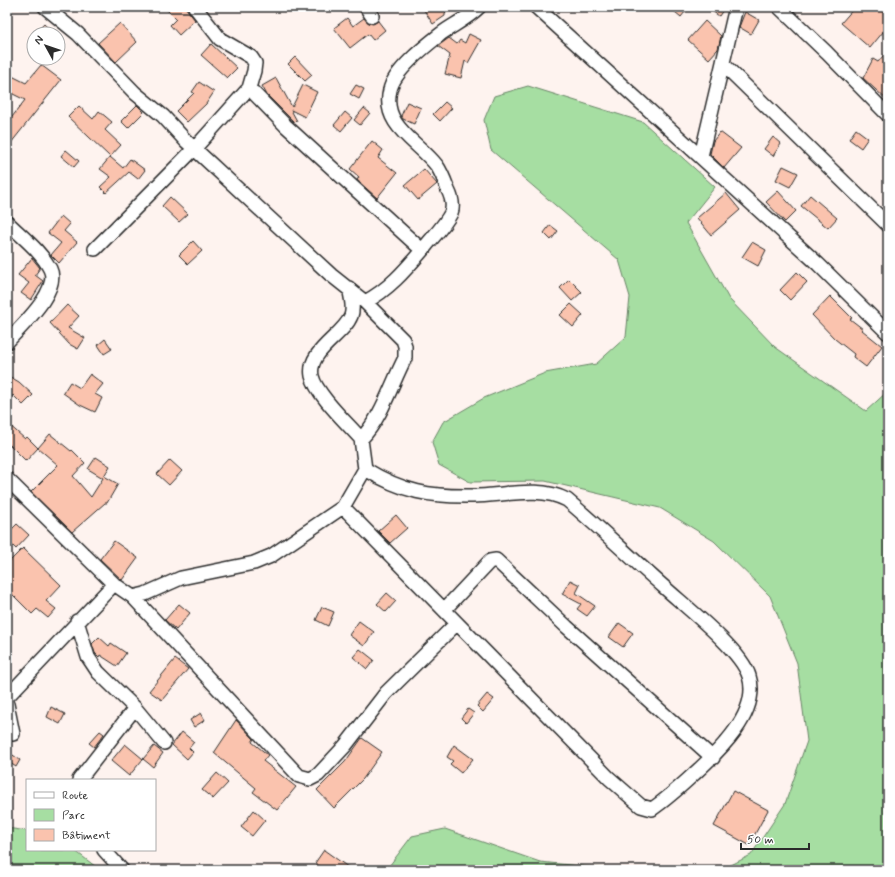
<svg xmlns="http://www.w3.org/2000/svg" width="895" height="877" font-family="Mynerve,sans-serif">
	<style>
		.green { fill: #a6dea2; stroke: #688466 }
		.building { fill: #fac3ae; stroke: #2b2b2b }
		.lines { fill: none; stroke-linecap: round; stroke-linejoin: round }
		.minor-casing { stroke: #2b2b2b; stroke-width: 16 }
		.minor { stroke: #fff; stroke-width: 13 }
	</style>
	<rect width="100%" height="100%" fill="#fef3ef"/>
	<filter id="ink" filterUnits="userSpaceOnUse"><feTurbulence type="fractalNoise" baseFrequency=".025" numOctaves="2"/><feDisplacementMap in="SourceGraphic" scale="8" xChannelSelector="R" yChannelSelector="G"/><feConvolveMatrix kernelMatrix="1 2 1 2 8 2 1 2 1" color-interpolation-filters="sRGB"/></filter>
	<g filter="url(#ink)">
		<path class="green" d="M528,86L643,122L715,187L686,223L729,299L775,347L866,411L888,391V870H721L751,855L785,804L807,741L797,663L770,596L714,541L660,508L545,481L470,482L439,465L432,442L443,422L484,398L545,373L596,364L626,337L630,297L619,260L491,150L484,120L494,96Z
			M7,828L27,831V850H74L100,870H7Z
			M445,829L540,862L620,870H386L412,836Z"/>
		<path class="building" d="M164,7H185L195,20L179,35L170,25L176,19Z
			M422,7H452L445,13V16L433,24Z
			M669,7H689L681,17Z
			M706,7H725L719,16Z
			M855,7H877L888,16V26L870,48L841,23Z
			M745,12L759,20L751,34L739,27Z
			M347,18L353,26L364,18L369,23L373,24L378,21L385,30L373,40L368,34L350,48L334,28Z
			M705,21L721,36L718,49L709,59L688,40Z
			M120,23L137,42L116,62L98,43Z
			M44,24L54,34H34Z
			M469,34L481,40L468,63L465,61L461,78L445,74L450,55L438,46L449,38L457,44L460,40L465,43Z
			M211,44L237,68L227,78L201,55Z
			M888,50V101L863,78L873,59L878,62Z
			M295,57L312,75L305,81L288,64Z
			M41,65L61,80L7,148V120L10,116L12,117L25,100L7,91V86L12,76L26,83Z
			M276,78L292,107L303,85L317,92L305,117L291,110L297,121L294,122L267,95L262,86Z
			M199,82L214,92L206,104L187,122L176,111L194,93L192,92Z
			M356,85L364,89L359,99L350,94Z
			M407,102L421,108L414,124L403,119L401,116Z
			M445,102L452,108L440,121L433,114Z
			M137,105L144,112L128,128L121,121Z
			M79,106L93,119L99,111L112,122L105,130L121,145L110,157L68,117Z
			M364,108L370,113L360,125L354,120Z
			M345,112L352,118L341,131L334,125Z
			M856,129L868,138L861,148L849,139Z
			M720,132L741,148L724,168L710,154L713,141Z
			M773,137L781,144L773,156L764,149Z
			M372,141L383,150L378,158L397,173L377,198L357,180L359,177L350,169Z
			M66,150L79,161L74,167L61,156Z
			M110,157L123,168L130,159L145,170L138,179L129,172L106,193L100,187L111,177L100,169Z
			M783,166L798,173L790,187L776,180Z
			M424,169L437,184L418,200L405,185Z
			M778,191L796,211L785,222L766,202Z
			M726,193L740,210L711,235L697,218Z
			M810,195L837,218L828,228L801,206Z
			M170,197L188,214L179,222L162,206Z
			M61,216L70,224L64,231L77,242L59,263L51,255L61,243L48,233Z
			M550,225L558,231L551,240L544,233Z
			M193,241L202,251L188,264L179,255Z
			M752,242L766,250L758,266L742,257Z
			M32,258L40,268L35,275L43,281L31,300L21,293L29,283L18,275Z
			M797,272L807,282L790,300L780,290Z
			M569,279L582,292L572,301L560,288Z
			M830,296L852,318L850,319L863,329L862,330L882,346L866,367L853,357L854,354L835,339L812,315Z
			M571,304L583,315L573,327L560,315Z
			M67,305L79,316L68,328L85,338L78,349L69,344L50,323Z
			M105,339L112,349L104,354L98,345Z
			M90,374L103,384L95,394L102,398L95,412L80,405L63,393L70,382L80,388Z
			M7,375L19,382L33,395L23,405L13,395L7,405Z
			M7,423L25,439L27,437L38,448L26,461L7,442Z
			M50,434L71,451L72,450L85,463L73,476L91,497L103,478L88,469L96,457L110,466L104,476L118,484L107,503H105L72,532L31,492L58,465L38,448Z
			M170,460L182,471L169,485L157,474Z
			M396,515L407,528L390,543L378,531Z
			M17,524L29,535L16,549L7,540V534Z
			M114,541L138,558L122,580L100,559Z
			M23,548L61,585L46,601L56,609L48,618L37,609L32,614L7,589V564Z
			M570,580L580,585L576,593L595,606L587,616L577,609L581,604L562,594Z
			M387,593L396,601L386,612L377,604Z
			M179,604L190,613L176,630L165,620Z
			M322,607L334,612L328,626L316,620Z
			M359,621L374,632L364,646L349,635Z
			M619,623L633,633L623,647L609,637Z
			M99,637L109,646L111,643L126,653L117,666L100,655L99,657L95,653L92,644Z
			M360,649L374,660L367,669L353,657Z
			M175,659L188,669L162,700L149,691Z
			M487,694L494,699L483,712L477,706Z
			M51,707L65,714L60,724L47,717Z
			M468,709L474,713L466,723L461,718Z
			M201,713L205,720L194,727L190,720Z
			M236,720L254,739L252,742L268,755L263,761L296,787L277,810L253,792L256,788L214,753Z
			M100,731L104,734L94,747L89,743Z
			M182,732L194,742L189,748L193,752L187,759L172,745Z
			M362,738L382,752L363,779L334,808L317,790L345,762Z
			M125,744L143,759L129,776L111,761Z
			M454,745L473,759L461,773L450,764L453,761L447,757Z
			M154,746L163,753L153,767L143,759Z
			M7,751L20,760L16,767L7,761Z
			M217,773L228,783L213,799L202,790Z
			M733,791L768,810L749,845L714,826Z
			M254,810L265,820L252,836L241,827Z
			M324,850L352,870H325L315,863Z"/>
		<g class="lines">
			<g class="minor-casing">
				<path id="minor" d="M45,7L78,34L135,93L163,116L186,141L331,275L365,302
					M366,7L372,16
					M536,7L818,264L888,333
					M779,7L827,53L888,115
					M723,64L888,225
					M249,88L286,126L422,250
					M701,156L736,7
					M7,222C21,236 41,251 50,269C61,291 20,327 7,342
					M95,249L195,148L249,88L254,71L255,63L251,57L220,39L195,7
					M349,288C351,296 354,308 351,316C343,336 307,351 312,376C316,394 348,424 361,439
					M7,479L114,584L133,597L299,776L310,779L318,775L345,746L386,693L456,624
					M343,507L609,778L641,806L652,809C667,799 680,787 694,774C717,753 761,713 749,676C741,650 686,607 664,587C631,558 600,528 567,500C539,485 503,496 473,496C430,497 403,492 365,469
					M133,597L145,594L181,578L254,563L271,556L343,507L365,469L361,439C382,417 391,385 405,358V346L403,340L365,302C390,289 407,268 425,247C433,237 445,225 451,213C454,205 452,198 448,190C445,182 442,173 437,166C419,142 381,126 390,90C394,70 427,45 442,33C455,24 468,18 479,7
					M444,610L490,561L496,560L567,627L713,758
					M77,621L88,657L98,672L135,708L164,743
					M7,697L114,584
					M7,704L13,734
					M79,780L135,708
					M104,850L122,870"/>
			</g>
			<use href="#minor" class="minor"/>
		</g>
	</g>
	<rect width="895" height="877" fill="none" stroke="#fff" stroke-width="24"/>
	<rect x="12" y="12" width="871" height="853" fill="none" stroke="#2b2b2b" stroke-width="1.5" filter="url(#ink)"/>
	<rect x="26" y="779" width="130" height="72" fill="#ffffff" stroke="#aaaaaa"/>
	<rect x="34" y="792" width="20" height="6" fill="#ffffff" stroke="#aaaaaa"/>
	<text x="62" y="799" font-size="12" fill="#2b2b2b">Route</text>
	<rect x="34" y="809" width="20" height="12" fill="#a6dea2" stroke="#aaaaaa"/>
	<text x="62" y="819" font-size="12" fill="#2b2b2b">Parc</text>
	<rect x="34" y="829" width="20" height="12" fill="#fac3ae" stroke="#aaaaaa"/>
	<text x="62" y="839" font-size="12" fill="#2b2b2b">Bâtiment</text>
	<g transform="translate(46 46) rotate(310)"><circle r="19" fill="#ffffff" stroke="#aaaaaa"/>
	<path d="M0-3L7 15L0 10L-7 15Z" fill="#2b2b2b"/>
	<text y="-6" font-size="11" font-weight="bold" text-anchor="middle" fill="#2b2b2b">N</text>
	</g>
	<path d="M741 843v6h68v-6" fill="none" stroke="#2b2b2b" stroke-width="2"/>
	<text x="747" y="843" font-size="12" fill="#2b2b2b" stroke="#ffffff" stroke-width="3" paint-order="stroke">50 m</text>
</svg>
